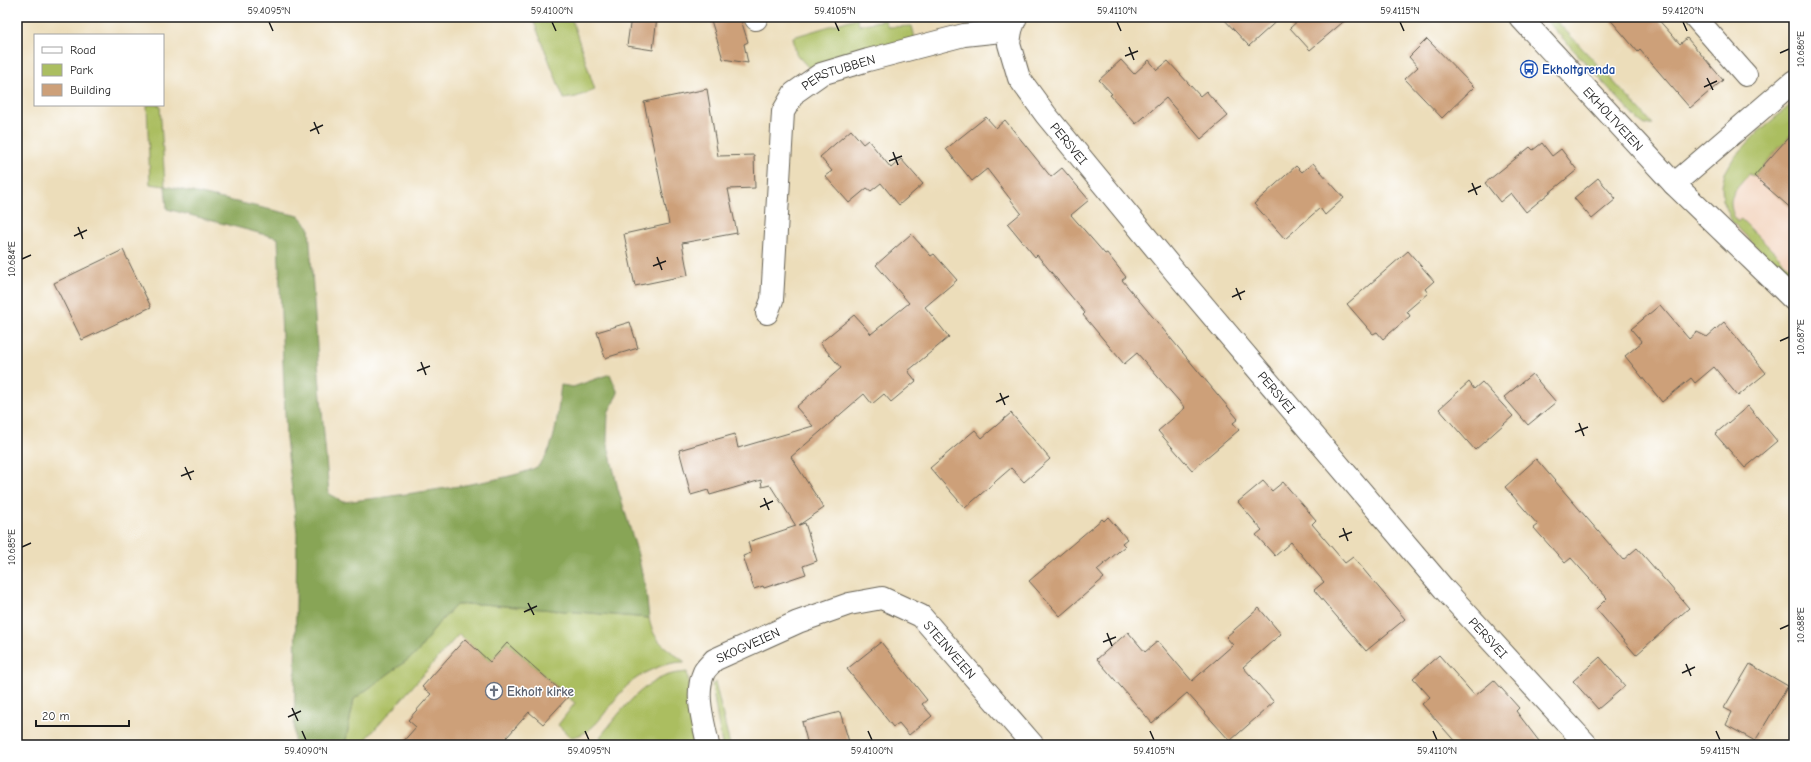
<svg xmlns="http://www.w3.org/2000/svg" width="1811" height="762" font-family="'Comic Neue',sans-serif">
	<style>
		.built { fill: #f3d4be }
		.green { fill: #abbe61; stroke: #646d3e }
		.forest { fill: #88a557; stroke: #52603a }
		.building { fill: #cda079 }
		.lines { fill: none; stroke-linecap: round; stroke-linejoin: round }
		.minor-casing { stroke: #656053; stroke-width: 24 }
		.tertiary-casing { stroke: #656053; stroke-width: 24 }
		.minor { stroke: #fff; stroke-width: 22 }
		.tertiary { stroke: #fff; stroke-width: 22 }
		.ticks { fill: none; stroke: #1c1c1c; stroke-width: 1.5 }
		.labels { text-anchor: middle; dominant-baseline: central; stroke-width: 3; stroke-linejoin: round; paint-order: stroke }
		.transit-label { font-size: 13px; font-weight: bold; fill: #164399; stroke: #fff; text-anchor: start }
		.street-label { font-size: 13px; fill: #1c1c1c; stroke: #fff }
		.worship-label { font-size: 13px; font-weight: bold; fill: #5b616d; stroke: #fff; text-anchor: start }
		.neatline { fill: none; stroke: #1c1c1c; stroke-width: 1.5 }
		.ticks-label { font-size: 10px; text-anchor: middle; fill: #1c1c1c }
	</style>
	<rect width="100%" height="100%" fill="#fff"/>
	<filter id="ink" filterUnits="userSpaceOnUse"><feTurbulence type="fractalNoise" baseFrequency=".025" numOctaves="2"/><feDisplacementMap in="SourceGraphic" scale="8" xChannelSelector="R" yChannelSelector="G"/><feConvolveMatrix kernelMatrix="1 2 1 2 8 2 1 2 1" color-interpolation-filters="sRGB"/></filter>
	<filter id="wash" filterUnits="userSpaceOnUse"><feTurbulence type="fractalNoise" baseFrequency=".012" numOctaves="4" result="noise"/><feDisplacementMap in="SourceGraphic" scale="16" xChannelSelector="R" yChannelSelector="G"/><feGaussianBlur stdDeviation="0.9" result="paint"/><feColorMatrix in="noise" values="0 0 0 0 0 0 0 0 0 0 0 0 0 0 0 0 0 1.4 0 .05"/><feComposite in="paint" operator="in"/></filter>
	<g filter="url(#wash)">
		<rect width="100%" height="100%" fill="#ecddba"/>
		<path class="built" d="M1794,102V289L1736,232L1723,200L1722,186L1725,173L1733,159L1758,132Z"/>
		<path class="green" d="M532,17H571L595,90L576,97L564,99Z
			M1543,17H1553L1653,124L1645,125L1638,120Z
			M857,18L859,25L885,20L888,27L912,26L915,38L809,68L796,54L793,37Z
			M1794,102V131L1754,176L1749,174C1734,192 1724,198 1737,222L1741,219L1794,272V285L1732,222L1723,200L1722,186L1725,173L1733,159L1758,132Z
			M147,105H160L165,186L150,184Z
			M481,604L649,618C653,642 667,648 685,662C664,662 639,673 624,689C608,705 595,736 570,737L558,725L575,703L507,643L490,662L459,634L361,745H345L354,699L417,653L437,625L456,605Z
			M687,672L699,745H608L600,737C619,714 639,684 669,675C674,673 681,673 687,672Z
			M715,682L730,745H722L713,692L712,685Z"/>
		<path class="forest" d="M165,186L299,216L309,227L318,362L329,494L343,502C371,499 526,480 539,465C558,444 557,412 561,385L573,387L610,374L618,393L608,413L607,441L618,489L637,551L646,591L649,618L481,604L456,605L437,625L417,653L354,699L345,745H294L297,533L286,439L278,238L167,209Z"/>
		<g id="blocks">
			<path class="building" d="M631,17H657L653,50L627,46Z
				M710,17H740L748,42L744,44L748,63L723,59Z
				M1222,17H1281L1249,46Z
				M1302,17H1349L1310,50L1290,28Z
				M1608,17H1656L1680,44L1687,38L1723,80L1690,108L1640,50L1638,52Z
				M1427,39L1474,87L1442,118L1405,79L1418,67L1409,57Z
				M1121,60L1134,74L1149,60L1157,70L1168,61L1200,96L1206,91L1228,116L1201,139L1166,98L1136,124L1110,95L1112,94L1099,80Z
				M707,89L718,156L754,155L755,188L728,189L737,233L682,243L688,275L635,286L624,234L669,224L644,102Z
				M986,117L996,128L1005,120L1051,177L1062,168L1089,200L1071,215L1105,254L1107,253L1126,277L1122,280L1238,419L1233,423L1239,430L1192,470L1158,431L1185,408L1137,353L1124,364L1083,315L1085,313L1037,255L1035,257L1008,224L1021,213L987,169L972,181L946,149Z
				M851,130L863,144L868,140L891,168L901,159L923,184L899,205L881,183L871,191L867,188L849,203L825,176L832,171L820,157Z
				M1794,131V211L1754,176Z
				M1542,143L1552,156L1561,149L1577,170L1526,212L1511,193L1500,202L1485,183L1530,147L1533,150Z
				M1313,163L1344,198L1325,215L1320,208L1285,239L1254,204L1296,166L1302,172Z
				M1598,178L1616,199L1592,219L1574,198Z
				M911,234L931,256L934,254L957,280L925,307L949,337L908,371L916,381L891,402L884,394L872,404L864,394L791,457L824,508L799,525L805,523L817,561L803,566L806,574L764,588L763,586L754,589L743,556L751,553L748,542L796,526L770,485L762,487L761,480L710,495L708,490L691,495L679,450L735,434L738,448L813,426L796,407L841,368L820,343L854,315L871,334L909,303L876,265Z
				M123,250L151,307L82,340L54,283Z
				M1408,251L1434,281L1425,289L1428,293L1407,311L1410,316L1383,339L1377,332L1373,334L1347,304Z
				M1660,305L1689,339L1697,332L1707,337L1724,322L1766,373L1738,396L1714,367L1695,383L1691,378L1662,402L1625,356L1642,342L1631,329Z
				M630,322L638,348L605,358L597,332Z
				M1532,374L1556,402L1528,425L1504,397Z
				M1469,382L1474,389L1482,382L1513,416L1475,450L1439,409Z
				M1748,406L1777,441L1745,468L1715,434Z
				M1011,413L1050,459L1024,482L1011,468L965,508L930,468L975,430L982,438Z
				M1536,459L1623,560L1637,548L1689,608L1636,655L1596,609L1607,598L1571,558L1565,563L1534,528L1538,525L1505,487Z
				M1263,481L1272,491L1283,482L1316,520L1312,524L1345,563L1353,557L1405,619L1366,651L1314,590L1324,582L1291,542L1275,556L1256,535L1262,530L1238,502Z
				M1108,517L1127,539L1122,543L1125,546L1097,570L1104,578L1060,616L1029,581L1102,519L1104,521Z
				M1259,608L1281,634L1243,667L1274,702L1230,741L1187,693L1152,723L1097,659L1128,632L1145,652L1158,641L1192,681L1233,645L1226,637Z
				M465,639L490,662L507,643L568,697L543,724L529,712L500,745H400L416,727L408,720L431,694L422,687Z
				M881,642L927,700L922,704L932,716L909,735L899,723L893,727L847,669Z
				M1439,655L1475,696L1494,680L1519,708L1516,711L1542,745H1458L1422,704L1430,697L1413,678Z
				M1600,657L1625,686L1598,709L1573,681Z
				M1750,664L1788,686L1755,741L1726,725L1732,712L1724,708Z
				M840,712L850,745H808L802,722Z"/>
		</g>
	</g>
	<g filter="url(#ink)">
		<use href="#blocks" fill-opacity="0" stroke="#656053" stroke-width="1"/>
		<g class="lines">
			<g class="minor-casing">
				<g id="minor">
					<path d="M755,17L756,19"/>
					<path id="s1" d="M1016,17L1011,30L1009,44L1019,78L1046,115L1176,273L1444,589L1587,745"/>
					<path d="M1695,17L1746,75"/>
					<path d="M1674,184L1794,300"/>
					<path id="s2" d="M767,313L772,300L783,112L794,93L821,74L868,60L964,35L1011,30"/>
					<path id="s3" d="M708,745C704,723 694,694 704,672C706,668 711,664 714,660L798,622L849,604L882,598L921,616L1033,745"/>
				</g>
			</g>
			<g class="tertiary-casing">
				<g id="tertiary">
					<path id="s4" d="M1520,17L1674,184L1794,81"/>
				</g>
			</g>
			<use href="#minor" class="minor"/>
			<use href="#tertiary" class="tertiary"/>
		</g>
	</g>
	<path class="ticks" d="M269,22L273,31M552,22L556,31M835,22L839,31M1117,22L1121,31M1400,22L1404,31M1683,22L1687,31M1129,47L1134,60M1780,53L1789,49M1125,56L1138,51M1707,78L1713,90M1704,87L1717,81M314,122L319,134M310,131L323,125M893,152L898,165M889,161L902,156M1472,183L1477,195M1468,192L1481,186M78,227L83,239M74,236L87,230M657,257L662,270M22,259L31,255M653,266L666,261M1236,288L1241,300M1232,297L1245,291M1780,341L1789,337M421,362L426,375M417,371L430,366M1000,393L1005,405M996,402L1009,396M1579,423L1584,436M1575,432L1588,427M185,467L191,480M181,476L194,471M764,498L769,510M760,507L773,501M1343,528L1348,541M1339,537L1352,532M22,547L31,543M528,603L534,615M524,612L537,606M1780,629L1789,625M1107,633L1112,646M1103,642L1116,637M1686,664L1691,676M1682,673L1695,667M292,708L298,721M288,717L301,711M302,731L306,740M585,731L589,740M868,731L872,740M1150,731L1154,740M1433,731L1437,740M1716,731L1720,740"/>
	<defs>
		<g id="bus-ring" transform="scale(0.9)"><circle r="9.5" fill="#fff" stroke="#1a4fb4" stroke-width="1.5"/><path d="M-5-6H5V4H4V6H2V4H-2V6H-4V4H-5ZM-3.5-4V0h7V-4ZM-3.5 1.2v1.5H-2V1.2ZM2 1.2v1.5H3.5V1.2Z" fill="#1a4fb4"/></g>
		<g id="church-ring" transform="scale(0.9)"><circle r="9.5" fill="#fff" stroke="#6b7280" stroke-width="1.5"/><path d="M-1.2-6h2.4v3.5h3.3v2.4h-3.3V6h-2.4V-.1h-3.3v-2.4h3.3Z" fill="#6b7280"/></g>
	</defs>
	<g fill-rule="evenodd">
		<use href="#bus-ring" x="1529" y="69"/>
		<use href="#church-ring" x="494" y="691"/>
	</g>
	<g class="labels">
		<g class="transit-label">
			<text x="1542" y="69">Ekholtgrenda</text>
		</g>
		<g class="street-label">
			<text stroke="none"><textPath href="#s2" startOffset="274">PERSTUBBEN</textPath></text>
			<text stroke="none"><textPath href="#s4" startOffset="138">EKHOLTVEIEN</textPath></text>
			<text stroke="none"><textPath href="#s1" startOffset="146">PERSVEI</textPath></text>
			<text stroke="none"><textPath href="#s1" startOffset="470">PERSVEI</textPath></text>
			<text stroke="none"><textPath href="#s1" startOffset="794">PERSVEI</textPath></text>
			<text stroke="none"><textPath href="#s3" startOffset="127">SKOGVEIEN</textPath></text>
			<text stroke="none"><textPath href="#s3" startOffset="357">STEINVEIEN</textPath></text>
		</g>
		<g class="worship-label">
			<text x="507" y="691">Ekholt kirke</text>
		</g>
	</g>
	<rect width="1811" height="762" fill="none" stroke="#fff" stroke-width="44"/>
	<rect x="34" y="34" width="130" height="72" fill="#ffffff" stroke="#a4a4a4"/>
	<rect x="42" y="47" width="20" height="6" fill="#ffffff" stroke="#a4a4a4"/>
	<text x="70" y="54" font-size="12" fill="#1c1c1c">Road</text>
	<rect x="42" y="64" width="20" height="12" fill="#abbe61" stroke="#a4a4a4"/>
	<text x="70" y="74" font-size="12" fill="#1c1c1c">Park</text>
	<rect x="42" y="84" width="20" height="12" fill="#cda079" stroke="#a4a4a4"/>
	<text x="70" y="94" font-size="12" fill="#1c1c1c">Building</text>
	<path d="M36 720v6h93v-6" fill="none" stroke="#1c1c1c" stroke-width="2"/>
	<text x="42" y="720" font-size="12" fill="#1c1c1c" stroke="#ffffff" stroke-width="3" paint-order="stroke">20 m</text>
	<rect x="22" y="22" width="1767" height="718" class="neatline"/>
	<g class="ticks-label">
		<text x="269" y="14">59.4095°N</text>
		<text x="552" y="14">59.4100°N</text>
		<text x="835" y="14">59.4105°N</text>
		<text x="1117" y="14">59.4110°N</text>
		<text x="1400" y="14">59.4115°N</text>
		<text x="1683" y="14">59.4120°N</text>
		<text transform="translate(1800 49) rotate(-90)" y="4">10.686°E</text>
		<text transform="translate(11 259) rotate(-90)" y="4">10.684°E</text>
		<text transform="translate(1800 337) rotate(-90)" y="4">10.687°E</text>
		<text transform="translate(11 547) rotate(-90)" y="4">10.685°E</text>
		<text transform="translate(1800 625) rotate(-90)" y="4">10.688°E</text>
		<text x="306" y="754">59.4090°N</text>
		<text x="589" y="754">59.4095°N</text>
		<text x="872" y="754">59.4100°N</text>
		<text x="1154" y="754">59.4105°N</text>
		<text x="1437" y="754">59.4110°N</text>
		<text x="1720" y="754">59.4115°N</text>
	</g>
</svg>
